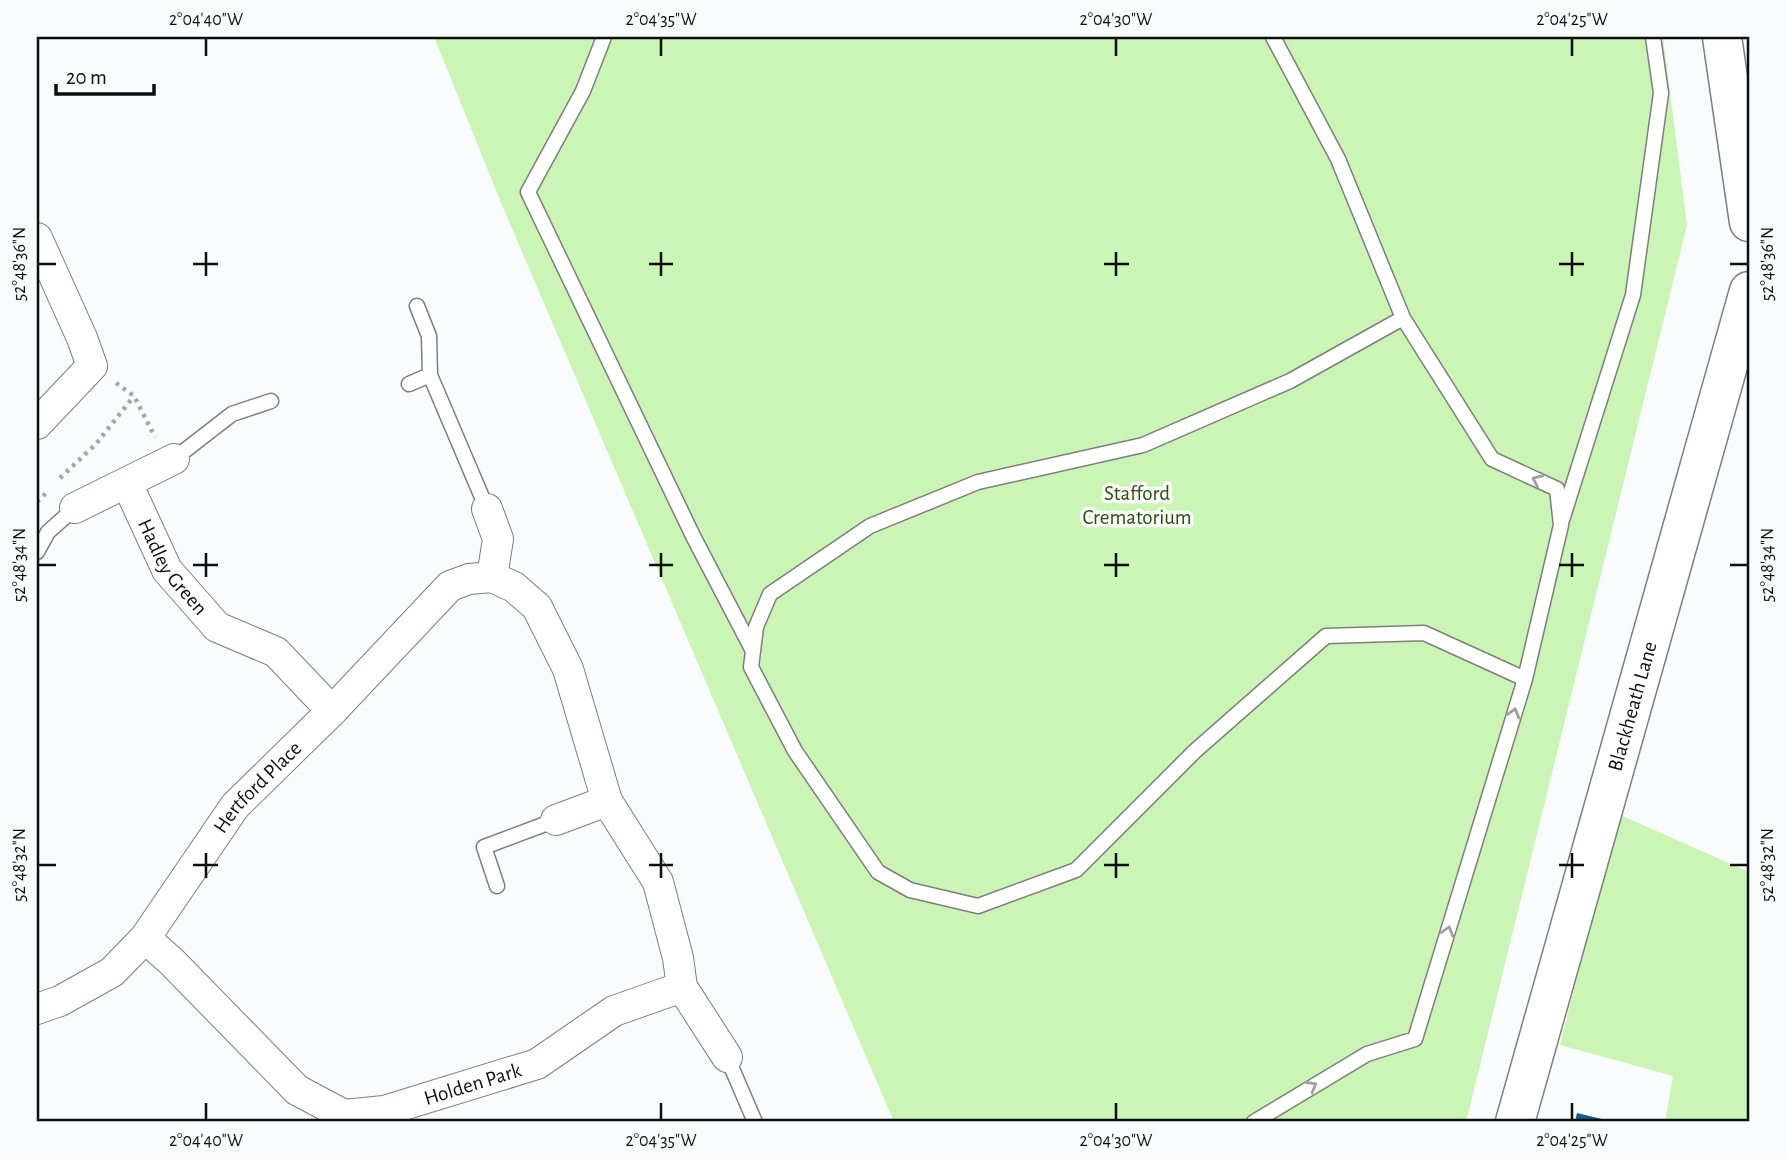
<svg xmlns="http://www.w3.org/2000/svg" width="1786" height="1159" font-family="'Alegreya Sans',sans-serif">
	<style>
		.green { fill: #caf5b5 }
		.building { fill: #115c91 }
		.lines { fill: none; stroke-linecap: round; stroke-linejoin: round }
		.lane-casing { stroke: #7e7e7f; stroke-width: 17 }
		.street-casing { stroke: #7e7e7f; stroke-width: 32 }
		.secondary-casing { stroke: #7e7e7f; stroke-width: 41 }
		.path { stroke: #a6a6a7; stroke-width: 4.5; stroke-dasharray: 3.5 5; stroke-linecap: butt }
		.lane { stroke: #fff; stroke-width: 14 }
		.street { stroke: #fff; stroke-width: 30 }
		.secondary { stroke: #fff; stroke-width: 38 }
		.oneway { stroke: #9f9f9f }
		.ticks { fill: none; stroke: #0e0e0e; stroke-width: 2.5 }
		.labels { text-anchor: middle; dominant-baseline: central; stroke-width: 7; stroke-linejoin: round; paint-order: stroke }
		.park-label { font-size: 21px; fill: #285205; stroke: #fafbfc }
		.street-label { font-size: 21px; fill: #0e0e0e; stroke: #fafbfc }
		.neatline { fill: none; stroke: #0e0e0e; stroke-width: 2.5 }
		.ticks-label { font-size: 18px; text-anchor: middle; fill: #0e0e0e }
	</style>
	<rect width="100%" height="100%" fill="#fafbfc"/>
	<path class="green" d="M434,37H1663L1687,225L1466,1122H894L502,205Z
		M1618,814L1749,872V1122H1665L1673,1076L1560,1045Z"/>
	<path class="building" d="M1577,1113L1610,1121L1609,1122H1575Z"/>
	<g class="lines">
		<g class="lane-casing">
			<path id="lane" d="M604,37L583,91L528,192L693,536L753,651
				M417,306L429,336L430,375L487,509
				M1403,318L1290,381L1143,445L978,482L870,526L770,594L756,627L751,667L795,751L878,872L910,890L978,906L1076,870L1195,751L1326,636L1424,633L1525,679
				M409,384L430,375
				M174,459L232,414L271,401
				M1562,520L1633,295L1661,93L1653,37
				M37,552L48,532L75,508
				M497,886L484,847L556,820
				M727,1057L755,1122
				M1254,1122L1367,1054L1415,1039L1525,679L1561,525L1557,489L1492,459L1403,318L1338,159L1273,37"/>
		</g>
		<g class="street-casing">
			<g id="street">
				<path d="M37,238L82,338L92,366L37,424"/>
				<path id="s1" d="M127,483L167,570L217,627L276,652L332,711"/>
				<path d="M75,508L174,459"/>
				<path d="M487,509L498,539L492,577"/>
				<path d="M556,820L607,801"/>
				<path id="s2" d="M145,938L172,962L297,1090L344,1115L384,1111L537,1064L614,1011L682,987"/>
				<path id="s3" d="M37,1009L60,1001L112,972L145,938L235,806L332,711L450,586L469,579L492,577L514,587L537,607L568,669L607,801L658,882L678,958L682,987L727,1057"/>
			</g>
		</g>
		<g class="secondary-casing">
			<g id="secondary">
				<path d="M1722,37L1749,222"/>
				<path id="s4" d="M1515,1122L1749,291"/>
			</g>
		</g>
		<path class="path" d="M116,383L134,396L155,437
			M60,478L96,444L134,396
			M37,502L47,492"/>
		<use href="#lane" class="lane"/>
		<use href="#street" class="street"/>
		<use href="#secondary" class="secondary"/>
	</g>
	<defs><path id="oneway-chevron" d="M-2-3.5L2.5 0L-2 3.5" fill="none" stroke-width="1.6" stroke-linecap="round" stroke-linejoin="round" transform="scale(1.75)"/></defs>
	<g class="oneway">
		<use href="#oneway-chevron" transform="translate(1537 480) rotate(-155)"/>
		<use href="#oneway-chevron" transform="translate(1514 713) rotate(-73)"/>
		<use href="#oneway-chevron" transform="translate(1448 931) rotate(-73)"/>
		<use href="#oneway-chevron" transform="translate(1312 1086) rotate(-30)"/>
	</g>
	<path class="ticks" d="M206,38V56M661,38V56M1116,38V56M1572,38V56M206,252V276M661,252V276M1116,252V276M1572,252V276M38,264H56M193,264H218M649,264H673M1104,264H1129M1559,264H1584M1730,264H1748M206,553V577M661,553V577M1116,553V577M1572,553V577M38,565H56M193,565H218M649,565H673M1104,565H1129M1559,565H1584M1730,565H1748M206,853V878M661,853V878M1116,853V878M1572,853V878M38,865H56M193,865H218M649,865H673M1104,865H1129M1559,865H1584M1730,865H1748M206,1103V1120M661,1103V1120M1116,1103V1120M1572,1103V1120"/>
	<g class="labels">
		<g class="park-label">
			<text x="1137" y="493">Stafford<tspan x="1137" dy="24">Crematorium</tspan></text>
		</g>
		<g class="street-label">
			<text stroke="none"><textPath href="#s1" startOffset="96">Hadley Green</textPath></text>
			<text stroke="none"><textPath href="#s4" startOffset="432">Blackheath Lane</textPath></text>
			<text stroke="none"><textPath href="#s3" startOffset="320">Hertford Place</textPath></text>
			<text stroke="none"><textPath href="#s2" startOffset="401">Holden Park</textPath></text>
		</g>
	</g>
	<rect width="1786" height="1159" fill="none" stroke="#fafbfc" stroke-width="77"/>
	<path d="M56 84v10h98v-10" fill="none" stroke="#0e0e0e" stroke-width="3.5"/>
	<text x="66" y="84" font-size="21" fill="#0e0e0e" stroke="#fafbfc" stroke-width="5" paint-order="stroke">20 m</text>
	<rect x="38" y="38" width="1710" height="1082" class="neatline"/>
	<g class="ticks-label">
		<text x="206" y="25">2°04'40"W</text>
		<text x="661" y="25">2°04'35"W</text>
		<text x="1116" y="25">2°04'30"W</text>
		<text x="1572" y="25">2°04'25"W</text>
		<text transform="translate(19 264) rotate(-90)" y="6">52°48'36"N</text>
		<text transform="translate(1767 264) rotate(-90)" y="6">52°48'36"N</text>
		<text transform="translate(19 565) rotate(-90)" y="6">52°48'34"N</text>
		<text transform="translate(1767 565) rotate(-90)" y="6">52°48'34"N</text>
		<text transform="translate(19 865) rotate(-90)" y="6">52°48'32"N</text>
		<text transform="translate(1767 865) rotate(-90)" y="6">52°48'32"N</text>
		<text x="206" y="1146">2°04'40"W</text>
		<text x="661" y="1146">2°04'35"W</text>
		<text x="1116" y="1146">2°04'30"W</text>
		<text x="1572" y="1146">2°04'25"W</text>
	</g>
</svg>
